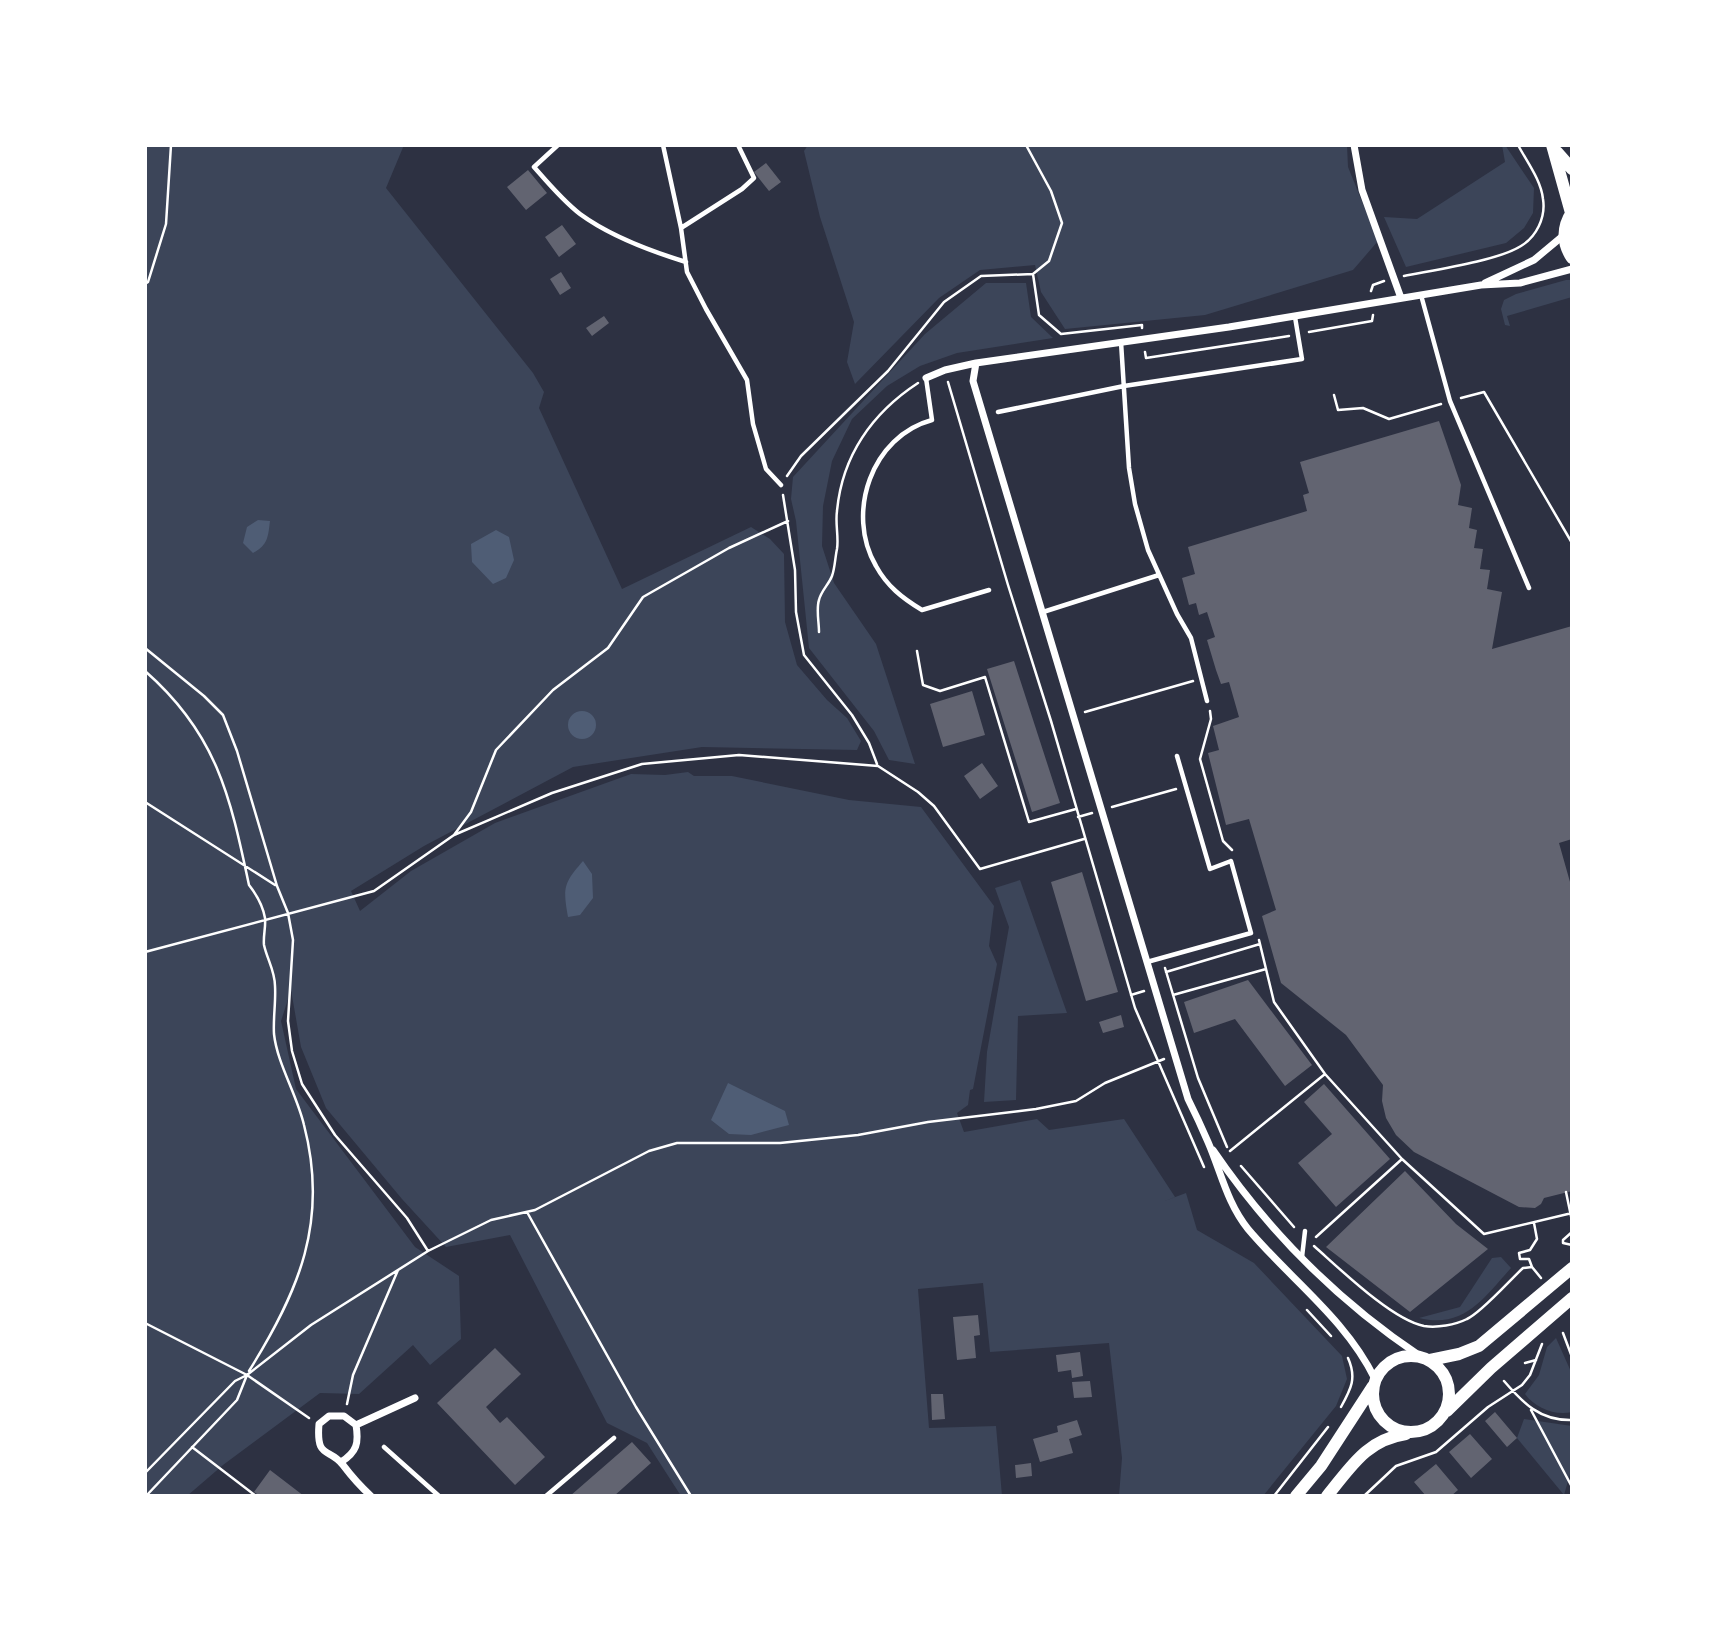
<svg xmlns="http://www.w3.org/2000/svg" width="1717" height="1641" font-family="'IBM Plex Sans',sans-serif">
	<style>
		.green { fill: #3c4559 }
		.water { fill: #4f5d75 }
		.building { fill: #626471 }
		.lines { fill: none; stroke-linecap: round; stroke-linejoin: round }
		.path { stroke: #fff; stroke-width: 2.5 }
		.service { stroke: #fff; stroke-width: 4.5 }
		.minor { stroke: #fff; stroke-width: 7 }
		.secondary { stroke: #fff; stroke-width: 12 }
	</style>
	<rect width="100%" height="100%" fill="#2d3142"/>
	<path class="green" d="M145,145H404L386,188L533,373L544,392L539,408L622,589L751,527L770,539L784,554L785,622L797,665L827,700L847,718L861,741L857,750L702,747L573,767L424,846L351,891L360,911L411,871L495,823L631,774L665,775L688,772L694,776H732L849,800L921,807L994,906L989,946L997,964L973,1089L970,1090L968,1105L957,1113L964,1132L1037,1119L1049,1130L1124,1119L1175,1197L1162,1202L1186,1193L1197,1230L1254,1263L1342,1356L1347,1379L1336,1406L1263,1496H1119L1122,1458L1109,1343L990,1352L983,1283L918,1289L929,1428L996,1426L1002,1496H681L647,1443L607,1423L510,1235L446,1247L402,1199L326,1108L301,1047L291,990L281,1021L296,1089L415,1247L459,1276L461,1339L430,1365L413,1345L359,1394L320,1393L223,1465L187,1496H145Z
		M808,145H1347L1348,167L1378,241L1353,270L1205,315L1065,329L1041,292L1035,265L980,270L939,298L855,384L847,362L854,322L820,217L804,151Z
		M1502,145H1505L1534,188L1533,213L1524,228L1506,243L1406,267L1384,217L1417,219L1505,162Z
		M1566,280H1572V297L1507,316L1510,326L1505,325L1501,309L1504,300L1516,294Z
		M986,283H1026L1031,317L1053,338L957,353L920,366L887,386L852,419L832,461L823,506L822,546L834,583L876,644L915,764L889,760L874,731L809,648L796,521L791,499L793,477L925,334Z
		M1020,880L1067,1013L1018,1016L1016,1100L984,1102L987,1052L1009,927L995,888Z
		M1501,1257L1511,1268C1484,1298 1464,1329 1419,1318L1460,1307L1492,1258Z
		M1556,1338L1572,1374V1412C1555,1416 1535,1408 1525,1394L1539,1375L1547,1347Z
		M1524,1419L1572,1426V1467L1564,1495L1517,1438Z"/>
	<path class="water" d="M258,520L270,521C268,537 268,545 253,553L243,543L247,527Z
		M496,530L509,537L514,560L506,578L493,584L472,562L471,544Z
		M568 725a14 14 0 1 1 28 0a14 14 0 1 1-28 0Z
		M583,861L592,874L593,898L580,915L568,917C563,888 563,884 583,861Z
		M728,1083L785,1111L789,1125L751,1135L729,1134L711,1120Z"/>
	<path class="building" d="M766,163L781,182L769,191L754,172Z
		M528,170L547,193L526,210L507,187Z
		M562,225L576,244L559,257L545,237Z
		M561,272L571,288L560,295L550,279Z
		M604,316L609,323L592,336L586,328Z
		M1439,421L1461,485L1458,505L1472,508L1469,528L1477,530L1474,548L1483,549L1480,569L1490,570L1487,589L1502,592L1492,649L1572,626V839L1559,843L1572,889V1191L1544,1198L1541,1204L1535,1208L1519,1207L1414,1152L1396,1135L1386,1118L1382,1101L1383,1085L1346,1035L1281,983L1262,916L1276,910L1249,819L1226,825L1208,753L1219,750L1213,726L1239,717L1229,682L1221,684L1216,670L1207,640L1215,637L1207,612L1199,615L1196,603L1189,605L1182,578L1195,574L1188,547L1307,511L1303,495L1309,493L1300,462Z
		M1014,661L1060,803L1032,812L987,669Z
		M972,691L985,735L943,747L930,704Z
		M982,763L998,786L980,799L964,776Z
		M1082,872L1118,992L1086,1001L1051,882Z
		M1248,980L1312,1065L1285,1086L1235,1019L1194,1033L1184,1002Z
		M1121,1015L1124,1027L1103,1033L1099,1022Z
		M1324,1084L1390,1159L1336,1207L1298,1163L1332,1134L1304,1102Z
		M1405,1171L1456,1224L1488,1249L1410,1312L1326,1247Z
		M978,1315L980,1335L974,1336L976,1358L957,1360L953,1317Z
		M495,1348L521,1374L486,1407L500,1423L507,1417L545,1457L515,1485L437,1403Z
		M1080,1352L1083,1376L1072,1378L1071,1370L1058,1372L1056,1355Z
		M1090,1381L1092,1397L1074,1398L1072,1382Z
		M931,1394H943L945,1419L932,1420Z
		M1495,1412L1517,1438L1507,1447L1485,1421Z
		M1077,1420L1082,1435L1069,1439L1073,1453L1040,1462L1033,1439L1058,1432L1057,1426Z
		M1470,1434L1492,1459L1471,1478L1449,1452Z
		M632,1442L651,1463L614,1496H570Z
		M1031,1463L1032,1476L1016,1478L1015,1465Z
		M1436,1464L1458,1490L1451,1496H1426L1414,1482Z
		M270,1470L304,1496H260L254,1492Z"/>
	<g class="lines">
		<path class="path" d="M1033,274L1039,315L1061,334L1142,325V328
			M1404,276C1434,270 1497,261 1521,246C1536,237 1546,218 1543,199C1541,180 1527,162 1518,145
			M145,284L148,282L166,224L171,145
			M1371,291L1373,285L1384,281
			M1309,332L1372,321L1373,315
			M1145,352L1146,358L1289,336
			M948,382L1008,585L1051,721L1135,1008L1204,1167
			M1334,395L1338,410L1363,408L1389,419L1441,404
			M1461,398L1484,392L1572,543
			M787,476L801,456L888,371L944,302L981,276L1033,274L1049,261L1062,223L1051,191L1026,145
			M783,495L795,570L796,612L804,655L852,715L869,743L877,764
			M819,632C819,622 816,609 819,600C821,591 829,584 832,576C835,568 835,558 837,549C839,537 835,524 837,511C842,456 872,413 918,383
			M145,648L204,696L223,715L237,751L277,886L288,913L293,940L288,1021L292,1051L302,1084L335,1135L407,1218L428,1251
			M917,651L923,685L940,691L985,677L1029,822L1076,809
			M145,671C217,734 230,796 249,885C256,894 263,906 265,918C266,927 263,936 264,945C267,959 275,971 275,986C276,1002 273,1018 274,1034C277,1063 297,1095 304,1125C329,1221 299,1291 249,1371
			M1210,711L1211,719L1200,759L1223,841L1232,850
			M1085,712L1193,681
			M145,802L275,885
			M1112,807L1176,789
			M1078,817L1092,813
			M454,835L471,812L496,750L553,690L608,648L643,597L729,548L788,521
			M1259,940L1274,1002L1325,1074L1402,1159L1484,1234L1572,1213
			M145,952L374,891L454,835L552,793L642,764L739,755L878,766L918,792L934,806L980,869L1084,839
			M1165,968L1198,1078L1227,1147
			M1166,972L1260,944
			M1131,995L1144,991
			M1173,995L1266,969
			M1230,1151L1325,1074
			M1241,1166L1294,1227
			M1566,1192L1572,1221
			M527,1212L636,1407L691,1496
			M1572,1232L1563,1240V1243L1572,1245
			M1316,1237L1402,1159
			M1314,1246C1339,1268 1392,1320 1424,1326C1437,1328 1455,1325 1467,1319C1481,1313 1510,1280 1523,1268L1532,1267L1541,1278
			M1532,1267L1529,1259H1520L1519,1253L1530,1250L1537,1239L1534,1223
			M1307,1310L1331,1336
			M145,1323L247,1375L309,1418
			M1563,1333L1572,1357
			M1525,1363L1536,1360
			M1504,1381C1523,1403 1540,1421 1572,1420
			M347,1404L353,1375L398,1270
			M1341,1407C1351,1389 1357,1378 1348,1358
			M1531,1410L1572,1487
			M192,1447L256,1496
			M145,1473L235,1381L245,1376
			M146,1496L237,1400L247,1375L311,1325L428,1251L491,1220L535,1210L649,1151L677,1143H780L858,1135L928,1122L1036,1109L1076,1101L1105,1083L1164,1059
			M1274,1496L1328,1427
			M1364,1496L1396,1466L1436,1452L1488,1407L1522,1385L1530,1375L1542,1344"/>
		<path class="service" d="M558,145L534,167C548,183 563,201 580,214C610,236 650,251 686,262
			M663,145L681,228L687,272L706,309L747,380L753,424L766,469L781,485
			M681,228L742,189L754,178L738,145
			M1421,295L1450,401L1529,588
			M1121,342L1129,468L1135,504L1148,550L1177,614L1191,638L1207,701
			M926,378L932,420C872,436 845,513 876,566C887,586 902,598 922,610L989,590
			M998,412L1124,386L1302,359L1295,317
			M1043,612L1159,575
			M1147,962L1251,933L1231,861L1210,869L1177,756
			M1302,1257L1305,1231
			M384,1447L439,1496
			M546,1496L614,1438"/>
		<path class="minor" d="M1354,145L1362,190L1401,298
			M1485,283L1534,260L1564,235
			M976,363L973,381L1188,1099C1195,1113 1202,1128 1208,1142C1221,1172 1227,1203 1248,1229C1290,1279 1346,1319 1375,1379
			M926,378L945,370L976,363L1229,327L1481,285L1520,283L1572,269
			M1213,1150C1269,1232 1338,1301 1420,1356
			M356,1425L415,1398
			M341,1462C357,1452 359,1443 356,1425L344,1416H329L319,1424C316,1460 329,1447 343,1465C352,1477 360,1486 371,1496"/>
		<path class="secondary" d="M1552,145L1571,213
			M1557,152L1572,169
			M1572,212C1562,227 1562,243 1572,258
			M1373 1394a38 38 0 1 1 76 0a38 38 0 1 1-76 0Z
			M1430,1360L1459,1354L1479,1346L1572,1268
			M1447,1411L1491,1368L1572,1298
			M1296,1496L1321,1466L1373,1386
			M1327,1496C1351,1467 1366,1440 1406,1434"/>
	</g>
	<rect width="1717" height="1641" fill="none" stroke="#ffffff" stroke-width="294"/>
</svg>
